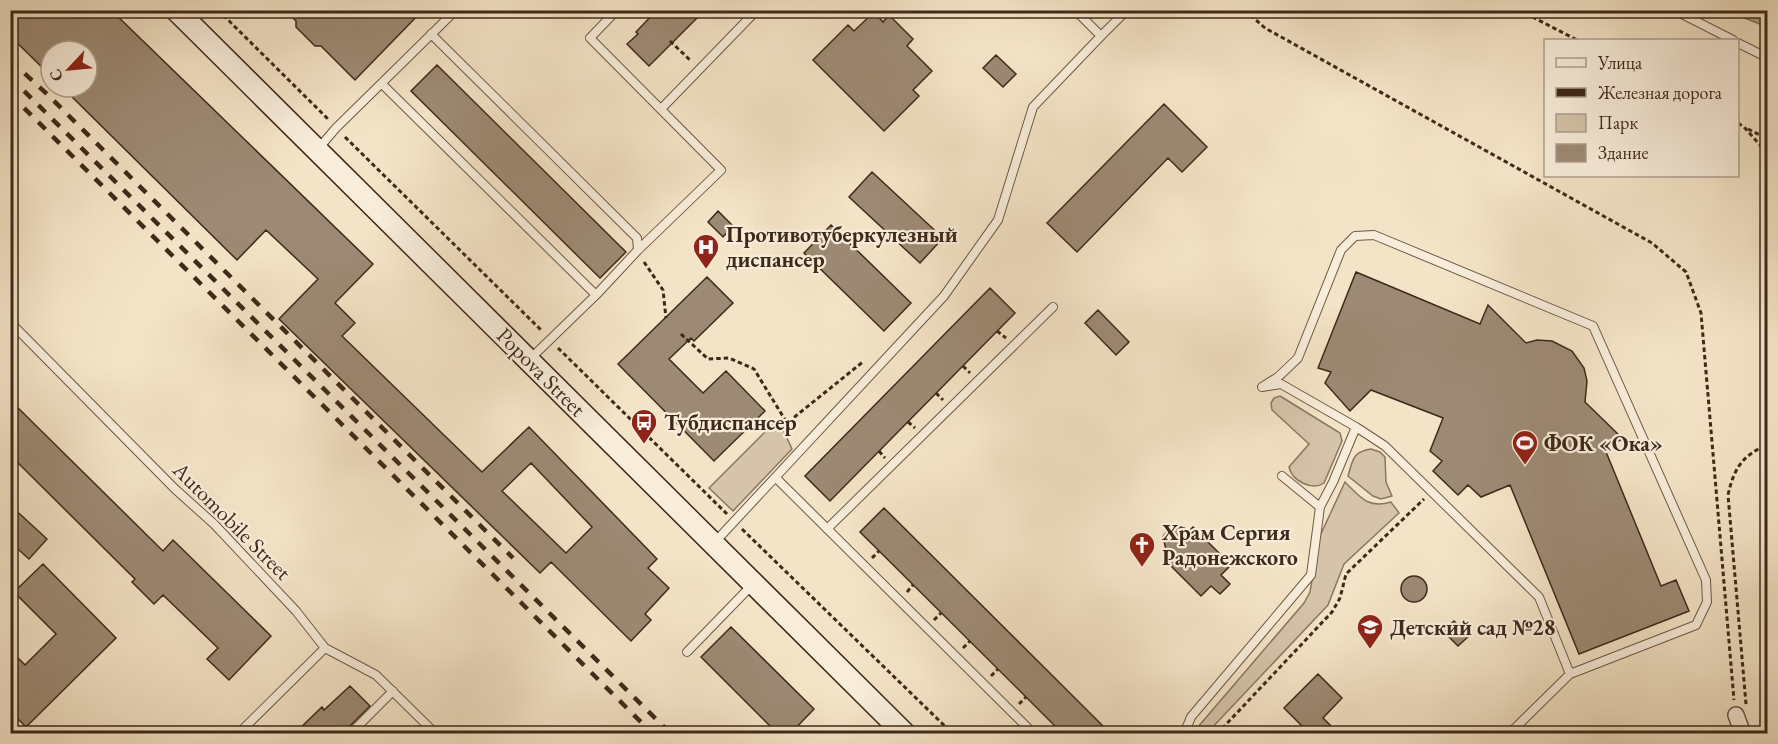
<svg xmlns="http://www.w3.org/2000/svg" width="1778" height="744" font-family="'EB Garamond',serif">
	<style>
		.green { fill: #d5c4aa; stroke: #8a7662; stroke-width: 1.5 }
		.water { fill: #b6a48c; stroke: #86735e; stroke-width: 1.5 }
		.building { fill: #9d8a74; stroke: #3e291a; stroke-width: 1.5; fill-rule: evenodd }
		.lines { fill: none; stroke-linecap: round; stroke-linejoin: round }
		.lane-casing { stroke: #6c5845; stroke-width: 10 }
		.street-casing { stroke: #6c5845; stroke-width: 18 }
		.secondary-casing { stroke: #3e291a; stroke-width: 24 }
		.path { stroke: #3e291a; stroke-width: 3; stroke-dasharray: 4.5 3; stroke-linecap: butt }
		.lane { stroke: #f8eddb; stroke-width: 8 }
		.street { stroke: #f8eddb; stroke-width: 15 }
		.secondary { stroke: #f8eddb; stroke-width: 21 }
		.rail { stroke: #3e291a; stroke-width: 4.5; stroke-dasharray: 10 10; stroke-linecap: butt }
		.labels { text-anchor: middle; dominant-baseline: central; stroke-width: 4.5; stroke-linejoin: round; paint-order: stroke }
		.poi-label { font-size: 22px; font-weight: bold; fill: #3e291a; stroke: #f8eddb; text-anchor: start }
		.street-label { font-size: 22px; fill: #3e291a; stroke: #f8eddb }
	</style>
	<rect width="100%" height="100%" fill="#f4e4c7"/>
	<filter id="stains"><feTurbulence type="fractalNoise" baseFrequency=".00333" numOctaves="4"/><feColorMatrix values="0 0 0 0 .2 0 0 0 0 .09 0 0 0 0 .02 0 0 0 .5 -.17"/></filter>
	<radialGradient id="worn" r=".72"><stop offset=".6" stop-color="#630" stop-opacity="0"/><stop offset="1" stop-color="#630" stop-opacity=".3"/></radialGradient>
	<path class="green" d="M1280,396L1340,433L1342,441L1324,483C1312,491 1292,481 1289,467L1309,444L1272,410L1271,403L1274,398Z
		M772,425H781L792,449L733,511L709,488Z
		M1371,449L1380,452L1385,457L1386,482L1392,496L1381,499L1373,496L1348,476C1353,460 1352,452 1371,449Z
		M1345,482C1360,497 1368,509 1391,502L1399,513L1344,564L1328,605L1207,733L1192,734L1304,603L1310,592L1319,538Z"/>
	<path class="water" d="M1730,11H1767V27L1737,15Z"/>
	<path class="building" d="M10,10H111L373,264L335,303L355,323L342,336L482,472L529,427L657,559L648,568L669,588L645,614L651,620L631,641L551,562L540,573L279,319L318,279L266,230L237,260L62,87H87V51H51V76L10,36ZM531,463L592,527L566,553L502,491Z
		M285,10H423L355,80L321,46H315L296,27V21Z
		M657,10H705L649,66L627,44L638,34L636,32Z
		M874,12L883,22L889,15L913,39L907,46L932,71L913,90L919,96L884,131L813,60L848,25L854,31Z
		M996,55L1016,74L1003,87L983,68Z
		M437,65L626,252L600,278L411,91Z
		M1164,104L1207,147L1182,172L1168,158L1077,252L1047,223Z
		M872,172L943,238L920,263L849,197Z
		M718,211L733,226L723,237L708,222Z
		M831,225L911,303L884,331L804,253Z
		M1356,272L1480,324L1488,305L1526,343L1537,340L1552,341L1572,351L1584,368L1587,381L1585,402L1623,439L1604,447L1661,586L1676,580L1689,611L1579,654L1510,485L1481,497L1468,485L1458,495L1433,471L1442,461L1430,451L1443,418L1371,390L1350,411L1325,383L1331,372L1318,368Z
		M707,277L733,303L694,341L691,338L669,359L703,393L726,371L765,411L714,461L618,364Z
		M990,288L1015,313L830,501L805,476Z
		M1098,310L1129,342L1116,355L1085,323Z
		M10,400L163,551L173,540L271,636L229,680L207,659L218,648L163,595L154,604L132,582L135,579L10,455Z
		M10,505L47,539L29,559L10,542Z
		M884,508L1111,734H1063L1026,697L860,532Z
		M1177,526L1190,530L1193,527L1231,565L1221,575L1230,584L1220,594L1211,586L1201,596L1163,558L1167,554L1163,537L1167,531Z
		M43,564L116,638L26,727L10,711V650L25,665L56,634L14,592Z
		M1401 589a13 13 0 1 1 26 0a13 13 0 1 1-26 0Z
		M1454,621L1469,636L1458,646L1443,631Z
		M731,627L814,709L790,734H778L701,657Z
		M1318,674L1342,698L1323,718L1339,734H1310L1284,708Z
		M350,686L370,706L346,730L344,734H294L322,707L324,710Z"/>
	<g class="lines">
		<g class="lane-casing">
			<path id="lane" d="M1075,10L1101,36L1127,10
				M1674,10L1733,40
				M431,34L637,238L638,250
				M1738,43L1768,58
				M382,84L596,295
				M661,109L757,10
				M318,149L336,128L456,10
				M10,322L175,489L214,524L296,611L325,648L376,675L436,734
				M530,359L596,295L638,250L721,170L590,38L617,10
				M776,478L1034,734
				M1320,507L1333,482L1356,427L1281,384L1262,387L1278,377L1298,358L1341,250L1355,236L1374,235L1593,326L1706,580L1707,602L1696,625L1570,674L1539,597L1385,446L1356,427
				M827,529L1053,307
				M715,542L944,296L998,220L1033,107L1101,36
				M687,652L753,584
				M238,734L325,648
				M350,734L393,691
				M1184,734L1191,717L1311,575L1320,507L1282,476
				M1509,734L1570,674"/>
		</g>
		<g class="street-casing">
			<path id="street" d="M1736,715L1743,734"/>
		</g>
		<g class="secondary-casing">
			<path id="secondary" d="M176,10L905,734"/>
		</g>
		<path class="path" d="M218,10L328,119
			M1245,10L1265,28L1652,243L1686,272L1701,313L1734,700
			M1519,10L1577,40
			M670,41L690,60
			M1738,123L1744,127L1768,154
			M1748,129L1768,139
			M345,137L541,330
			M644,262L663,290L666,318
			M997,331L1006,338
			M681,334L708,359L729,358L754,369L787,423L864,361
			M558,348L727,514
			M963,366L970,373
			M936,393L943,400
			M908,422L915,428
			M879,451L885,458
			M742,529L953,734
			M872,558L879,551
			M907,592L913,585
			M934,620L941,613
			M963,648L970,641
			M991,676L998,669
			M1019,704L1026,697
			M1746,704L1728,495C1734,468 1742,456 1768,444
			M1047,734L1055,726
			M1217,734L1332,612L1340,598L1346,574L1424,499"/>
		<use href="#lane" class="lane"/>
		<use href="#street" class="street"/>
		<use href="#secondary" class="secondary"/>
		<path class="rail" d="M10,60L47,94L513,558
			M10,77L671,734
			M10,94L653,734"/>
	</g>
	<defs>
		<g id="hospital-pin" transform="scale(1.35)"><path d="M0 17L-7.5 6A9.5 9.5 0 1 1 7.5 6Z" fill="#8f2418" stroke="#f8eddb"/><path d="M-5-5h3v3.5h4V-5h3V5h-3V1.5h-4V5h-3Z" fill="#fff"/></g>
		<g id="bus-pin" transform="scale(1.35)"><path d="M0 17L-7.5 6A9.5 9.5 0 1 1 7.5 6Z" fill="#8f2418" stroke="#f8eddb"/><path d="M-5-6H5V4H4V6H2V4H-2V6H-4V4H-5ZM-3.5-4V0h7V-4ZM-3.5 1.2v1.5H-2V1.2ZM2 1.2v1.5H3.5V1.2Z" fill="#fff"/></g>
		<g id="stadium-pin" transform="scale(1.35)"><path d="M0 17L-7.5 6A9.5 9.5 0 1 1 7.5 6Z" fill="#8f2418" stroke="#f8eddb"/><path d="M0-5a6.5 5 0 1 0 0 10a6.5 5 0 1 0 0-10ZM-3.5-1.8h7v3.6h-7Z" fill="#fff"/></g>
		<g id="church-pin" transform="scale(1.35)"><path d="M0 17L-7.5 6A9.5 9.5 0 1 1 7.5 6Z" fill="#8f2418" stroke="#f8eddb"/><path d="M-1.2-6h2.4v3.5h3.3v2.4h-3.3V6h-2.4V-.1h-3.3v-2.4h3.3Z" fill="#fff"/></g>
		<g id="school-pin" transform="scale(1.35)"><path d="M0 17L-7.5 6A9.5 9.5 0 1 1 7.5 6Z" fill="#8f2418" stroke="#f8eddb"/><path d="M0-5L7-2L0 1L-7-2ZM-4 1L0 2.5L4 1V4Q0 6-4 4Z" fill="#fff"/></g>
	</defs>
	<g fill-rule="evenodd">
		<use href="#hospital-pin" x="706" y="247"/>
		<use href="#bus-pin" x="644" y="422"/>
		<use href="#stadium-pin" x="1525" y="443"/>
		<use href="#church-pin" x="1142" y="545"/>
		<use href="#school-pin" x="1370" y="627"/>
	</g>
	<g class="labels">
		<g class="poi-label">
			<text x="726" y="234">Противотуберкулезный<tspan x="726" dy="25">диспансер</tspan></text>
			<text x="664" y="422">Тубдиспансер</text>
			<text x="1544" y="443">ФОК «Ока»</text>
			<text x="1162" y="532">Храм Сергия<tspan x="1162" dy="25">Радонежского</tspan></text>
			<text x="1390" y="627">Детский сад №28</text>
		</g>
		<g class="street-label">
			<text transform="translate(541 372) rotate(45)">Popova Street</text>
			<text transform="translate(232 521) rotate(45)">Automobile Street</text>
		</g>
	</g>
	<rect width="1778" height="744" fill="none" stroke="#f4e4c7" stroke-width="36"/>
	<rect x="12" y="12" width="1754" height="720" fill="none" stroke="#3e291a" stroke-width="3"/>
	<rect x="18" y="18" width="1742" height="708" fill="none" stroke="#3e291a" stroke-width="1.5"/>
	<rect x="1544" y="39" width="195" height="138" fill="#f8eddb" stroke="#ae9f8e" stroke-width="1.5"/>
	<rect x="1556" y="58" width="30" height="9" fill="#f8eddb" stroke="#ae9f8e" stroke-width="1.5"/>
	<text x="1598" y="69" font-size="18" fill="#3e291a">Улица</text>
	<rect x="1556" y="88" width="30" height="9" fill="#3e291a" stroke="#ae9f8e" stroke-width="1.5"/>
	<text x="1598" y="99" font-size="18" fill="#3e291a">Железная дорога</text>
	<rect x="1556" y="114" width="30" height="18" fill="#d5c4aa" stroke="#ae9f8e" stroke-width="1.5"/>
	<text x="1598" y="129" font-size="18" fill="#3e291a">Парк</text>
	<rect x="1556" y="144" width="30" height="18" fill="#9d8a74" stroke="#ae9f8e" stroke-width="1.5"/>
	<text x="1598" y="159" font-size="18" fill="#3e291a">Здание</text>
	<g transform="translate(69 69) rotate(244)"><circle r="28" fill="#f8eddb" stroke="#ae9f8e" stroke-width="1.5"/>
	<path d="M0-4.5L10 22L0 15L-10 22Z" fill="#8f2418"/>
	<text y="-9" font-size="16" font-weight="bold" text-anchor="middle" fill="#3e291a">С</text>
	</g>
	<rect width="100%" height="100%" filter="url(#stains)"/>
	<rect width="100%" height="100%" fill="url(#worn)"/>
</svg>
